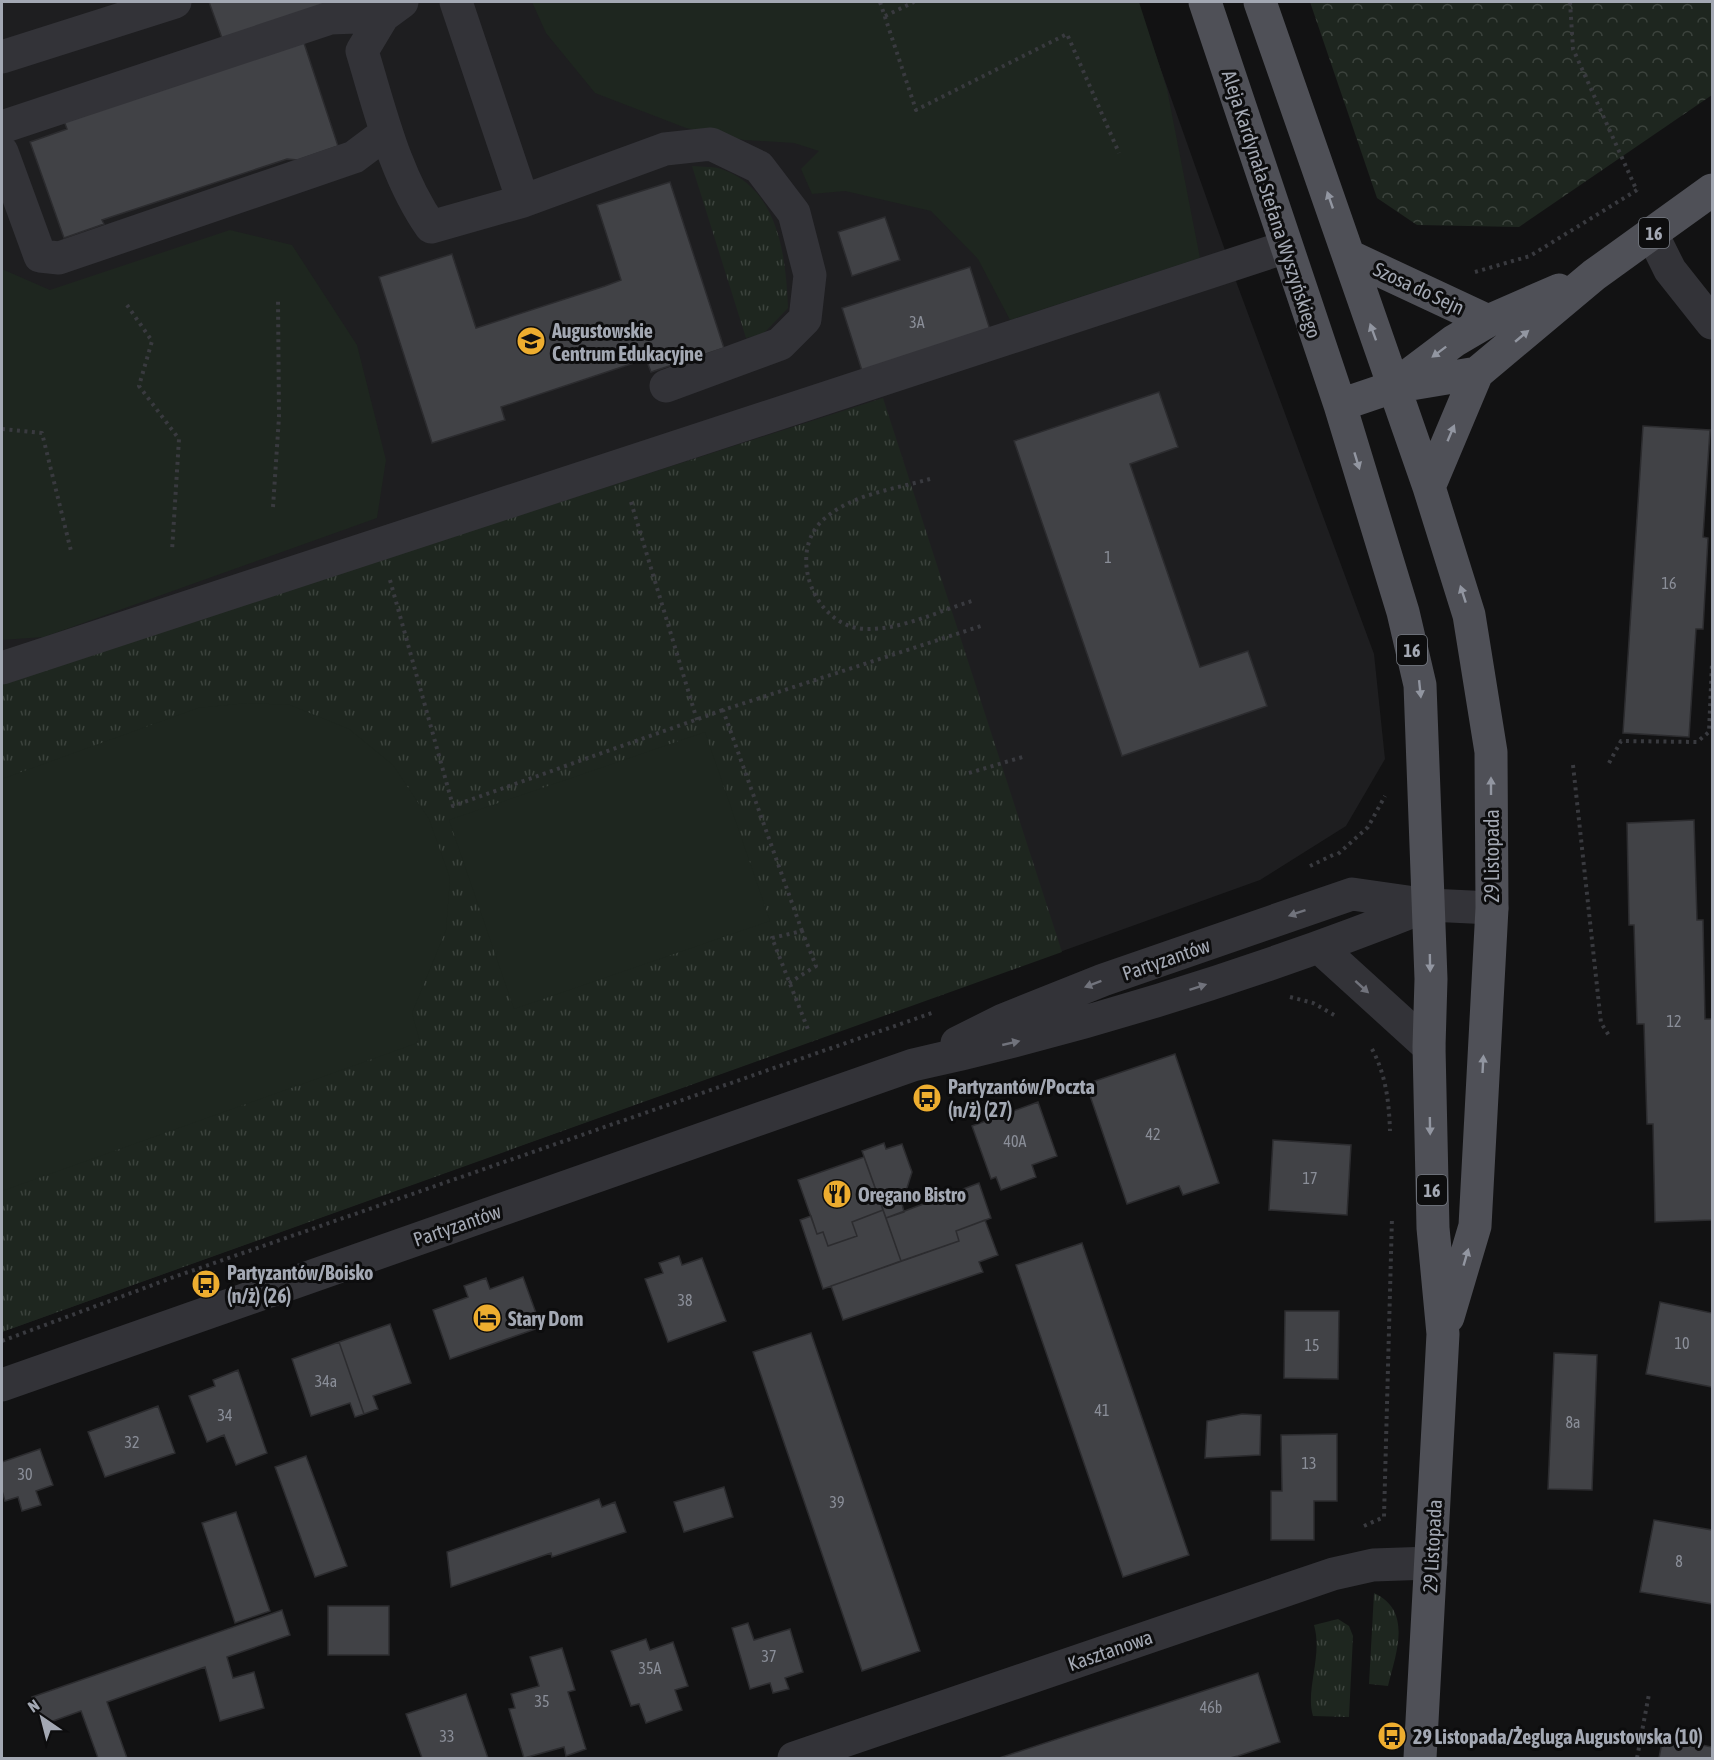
<svg xmlns="http://www.w3.org/2000/svg" width="1714" height="1760" font-family="'Asap Condensed',sans-serif">
	<style>
		.built { fill: #1e1e20 }
		.grass { fill: url(#grass-tufts) }
		.forest { fill: url(#forest-crowns) }
		.park { fill: #1e261f }
		.building { fill: #414246; stroke: #2c2c2f; stroke-width: 1.5 }
		.lines { fill: none; stroke-linecap: round; stroke-linejoin: round }
		.path { stroke: #393a3f; stroke-width: 4; stroke-dasharray: 3 4.5; stroke-linecap: butt }
		.minor { stroke: #333338; stroke-width: 33 }
		.major { stroke: #4f5057; stroke-width: 33 }
		.oneway { fill: #9296a1 }
		.oneway2 { fill: #71737c }
		.labels { text-anchor: middle; dominant-baseline: central; stroke-width: 6; stroke-linejoin: round; paint-order: stroke }
		.number-label { font-size: 16px; fill: #8a8e98 }
		.shield { fill: #0d0d0e; stroke: #767a82; stroke-width: 1.5 }
		.shield-label { font-size: 18px; font-weight: bold; fill: #a3a8b3 }
		.street-label { font-size: 20px; fill: #a3a8b3; stroke: #0d0d0e }
		.poi-label { font-size: 20px; font-weight: bold; fill: #a3a8b3; stroke: #0d0d0e; text-anchor: start }
	</style>
	<defs>
		<pattern id="grass-tufts" width="24" height="20" patternUnits="userSpaceOnUse" patternTransform="scale(1.5)"><rect width="24" height="20" fill="#1e261f"/><path d="M3 7l-1-3M5 7V3M7 7l1-3M15 17l-1-3M17 17v-4M19 17l1-3" fill="none" stroke="#3c433d"/></pattern>
		<pattern id="forest-crowns" width="20" height="18" patternUnits="userSpaceOnUse" patternTransform="scale(1.5)"><rect width="20" height="18" fill="#1e261f"/><path d="M2 6a3 3 0 1 1 6 0M12 15a3 3 0 1 1 6 0" fill="none" stroke="#3c433d"/></pattern>
	</defs>
	<rect width="100%" height="100%" fill="#121213"/>
	<path class="built" d="M2,2H1137L1237,284L1374,654L1385,759L1346,826L1260,880L2,1332Z"/>
	<path class="grass" d="M692,166C702,167 715,166 724,170C779,191 786,257 788,308L763,334L746,338Z
		M883,398L1062,952L2,1332V682Z
		M1374,1593C1413,1611 1396,1653 1388,1686L1369,1684Z
		M1338,1619L1349,1626L1353,1636L1349,1717L1313,1716C1305,1690 1323,1656 1314,1625Z"/>
	<path class="forest" d="M1310,2H1712V95L1519,227L1417,225L1377,198Z"/>
	<path class="park" d="M532,2H1139L1167,89L1200,258L1010,320L978,259L931,211L845,191L812,194L801,169L819,151L794,143L744,140L686,128L595,93L546,33Z
		M230,230L292,245L357,345L386,460L377,518L44,637L2,640V269L50,290Z
		M247,703L290,705L349,729L393,765L429,819L450,878L446,930L412,1013L420,1042L2,1191V779L198,708Z
		M705,732L770,921L514,1009L449,820Z"/>
	<path class="building" d="M209,2H339L223,41Z
		M303,40L338,146L298,160L287,159L102,220L104,224L64,238L30,142L67,129L64,121Z
		M670,182L724,348L651,372L646,359L501,407L505,420L432,443L379,277L452,254L476,328L605,286L621,280L597,205Z
		M885,217L900,260L852,276L838,232Z
		M970,267L992,336L864,377L842,308Z
		M1159,392L1178,447L1130,464L1200,667L1248,651L1267,706L1122,756L1014,441Z
		M1643,426L1710,430L1703,537L1708,538L1703,629H1696L1689,737L1623,733Z
		M1694,820L1697,920H1703L1705,1019H1712V1220L1655,1222L1653,1124H1647L1644,1024H1637L1634,925H1629L1627,823Z
		M1175,1054L1219,1183L1183,1195L1179,1186L1127,1204L1086,1084Z
		M1038,1102L1057,1156L1032,1165L1036,1177L1001,1190L996,1177L991,1179L972,1126Z
		M1273,1140L1351,1145L1347,1215L1269,1210Z
		M884,1143L886,1149L902,1144L912,1172L902,1204L904,1212L886,1218L862,1151Z
		M864,1157L883,1210L852,1222L857,1236L828,1246L823,1232L817,1234L798,1180Z
		M979,1183L991,1218L956,1231L959,1241L901,1261L886,1218Z
		M883,1210L901,1261L823,1289L800,1220L811,1216L817,1234L823,1232L828,1246L857,1236L852,1222Z
		M985,1220L998,1255L979,1262L983,1272L843,1320L831,1286L959,1241L956,1231Z
		M1082,1243L1189,1555L1123,1577L1016,1265Z
		M679,1256L682,1265L702,1258L726,1321L668,1342L645,1279L663,1273L659,1263Z
		M523,1277L541,1327L450,1359L433,1310L468,1297L464,1286L486,1278L490,1289Z
		M1660,1302L1712,1313V1387L1646,1374Z
		M1285,1311H1339L1338,1379L1284,1378Z
		M390,1324L411,1383L373,1396L378,1409L364,1414L339,1342Z
		M811,1333L920,1651L862,1671L753,1352Z
		M339,1342L364,1414L355,1417L350,1403L311,1416L292,1359Z
		M1554,1353L1597,1355L1592,1490L1548,1489Z
		M238,1370L267,1453L236,1465L224,1435L207,1442L189,1396L215,1386L213,1380Z
		M158,1406L175,1453L105,1477L88,1432Z
		M1242,1414L1261,1415L1260,1455L1205,1458L1207,1421Z
		M1337,1434V1501H1314V1540H1271V1491H1282L1281,1435Z
		M40,1449L53,1485L36,1491L41,1505L22,1511L18,1497L5,1501L2,1491V1462Z
		M306,1456L347,1566L315,1577L275,1467Z
		M724,1487L733,1517L684,1532L674,1502Z
		M599,1499L602,1507L615,1502L626,1532L552,1557L551,1553L451,1587L447,1552Z
		M236,1512L270,1611L235,1623L202,1523Z
		M1654,1520L1712,1530V1604L1640,1592Z
		M328,1606H389V1655H328Z
		M282,1610L290,1635L227,1657L233,1678L254,1672L264,1708L220,1721L205,1667L107,1702L127,1758H98L81,1711L42,1725L32,1697Z
		M748,1623L754,1640L790,1629L803,1672L785,1678L789,1689L773,1693L770,1683L750,1689L732,1628Z
		M646,1639L650,1650L673,1642L688,1686L675,1690L682,1710L646,1723L639,1704L631,1706L611,1651Z
		M562,1648L575,1690L568,1692L586,1749L566,1756L564,1747L524,1758L509,1709L515,1708L511,1694L539,1686L530,1657Z
		M1258,1673L1280,1742L1238,1756L1230,1758H999Z
		M466,1694L488,1758H422L406,1714Z
		M1663,1737L1712,1747V1758H1659Z"/>
	<g class="lines">
		<path class="path" d="M880,2L916,110L1067,34L1119,153
			M1570,2L1573,49L1637,191
			M885,16L914,2
			M1475,272L1530,256L1637,190
			M127,305L152,341L139,386L179,439L172,551
			M2,429L42,433L71,551
			M930,479C895,489 852,494 824,519C785,553 815,628 866,629C901,630 939,611 972,601
			M631,502L697,720
			M273,507L279,417L278,298
			M390,580L453,806L723,710
			M1609,763L1621,741L1697,742L1709,732L1712,663
			M1573,765L1601,1023L1610,1037
			M969,773L1026,756
			M1338,854L1368,827L1385,796
			M1310,866L1337,853
			M802,931L723,710L981,626
			M789,983L816,966L802,931L772,938L809,1032
			M1290,997L1313,1003L1336,1016
			M1372,1049C1386,1075 1389,1102 1390,1131
			M2,1341L174,1277L932,1013
			M1364,1526L1384,1517L1392,1217
			M1637,1758L1649,1694"/>
		<path class="minor" d="M402,2L383,16L362,51C380,110 395,176 431,227L523,201
			M456,2L523,201L665,149L711,144L759,167L794,213L810,275L805,319L780,344L666,386
			M2,57L175,2
			M2,127L330,18L383,16
			M2,152L40,256L59,258L354,157L386,133
			M1652,234L1670,270L1712,323
			M2,668L1286,247
			M1319,947L1429,1047
			M957,1043L1003,1020L1103,980L1352,894L1429,905L1492,908
			M2,1385L913,1065C1089,1026 1261,972 1429,905
			M794,1758L1333,1574L1373,1565L1431,1563"/>
		<path class="major" d="M1205,2L1340,405L1403,612L1420,685L1431,979L1429,1047L1433,1228L1443,1334L1420,1758
			M1260,2L1429,487L1469,615L1491,752L1492,908L1475,1226L1448,1317
			M1349,256L1488,321
			M1393,387L1454,341L1488,321L1559,290
			M1340,405L1393,387L1477,373
			M1429,487L1477,373L1594,275L1712,190"/>
	</g>
	<defs><path id="oneway-solid" d="M-6-.8H1V-3.2L6.5 0L1 3.2V.8H-6Z" transform="scale(1.5)"/></defs>
	<g class="oneway">
		<use href="#oneway-solid" transform="translate(1330 200) rotate(-109)"/>
		<use href="#oneway-solid" transform="translate(1373 332) rotate(-110)"/>
		<use href="#oneway-solid" transform="translate(1522 336) rotate(-40)"/>
		<use href="#oneway-solid" transform="translate(1439 352) rotate(143)"/>
		<use href="#oneway-solid" transform="translate(1451 433) rotate(-67)"/>
		<use href="#oneway-solid" transform="translate(1357 461) rotate(73)"/>
		<use href="#oneway-solid" transform="translate(1463 594) rotate(-108)"/>
		<use href="#oneway-solid" transform="translate(1420 689) rotate(84)"/>
		<use href="#oneway-solid" transform="translate(1491 786) rotate(-90)"/>
		<use href="#oneway-solid" transform="translate(1430 963) rotate(89)"/>
		<use href="#oneway-solid" transform="translate(1483 1064) rotate(-87)"/>
		<use href="#oneway-solid" transform="translate(1430 1126) rotate(89)"/>
		<use href="#oneway-solid" transform="translate(1466 1257) rotate(-74)"/>
	</g>
	<g class="oneway2">
		<use href="#oneway-solid" transform="translate(1297 913) rotate(161)"/>
		<use href="#oneway-solid" transform="translate(1093 984) rotate(159)"/>
		<use href="#oneway-solid" transform="translate(1198 987) rotate(-18)"/>
		<use href="#oneway-solid" transform="translate(1362 987) rotate(42)"/>
		<use href="#oneway-solid" transform="translate(1011 1043) rotate(-13)"/>
	</g>
	<defs>
		<g id="university-disc" transform="scale(1.5)"><circle r="9.5" fill="#edad2f" stroke="#0d0d0e"/><path d="M0-5L7-2L0 1L-7-2ZM-4 1L0 2.5L4 1V4Q0 6-4 4Z" fill="#111"/></g>
		<g id="bus-disc" transform="scale(1.5)"><circle r="9.5" fill="#edad2f" stroke="#0d0d0e"/><path d="M-5-6H5V4H4V6H2V4H-2V6H-4V4H-5ZM-3.5-4V0h7V-4ZM-3.5 1.2v1.5H-2V1.2ZM2 1.2v1.5H3.5V1.2Z" fill="#111"/></g>
		<g id="restaurant-disc" transform="scale(1.5)"><circle r="9.5" fill="#edad2f" stroke="#0d0d0e"/><path d="M-5-6h1v4h1v-4h1v4h1v-4h1v5L-1.5 .5V6h-2V.5L-5-1ZM5-6V6H3V1.5H1.5Q1.5-4 5-6Z" fill="#111"/></g>
		<g id="hotel-disc" transform="scale(1.5)"><circle r="9.5" fill="#edad2f" stroke="#0d0d0e"/><path d="M-6-4.5h1.5V1H6V5H4.5V3h-9V5H-6ZM-4 0a1.8 1.8 0 1 1 3.6 0ZM.5 0V-2.5h3Q6-2.5 6 0Z" fill="#111"/></g>
	</defs>
	<g fill-rule="evenodd">
		<use href="#university-disc" x="531" y="341"/>
		<use href="#bus-disc" x="927" y="1098"/>
		<use href="#restaurant-disc" x="837" y="1194"/>
		<use href="#bus-disc" x="206" y="1284"/>
		<use href="#hotel-disc" x="487" y="1318"/>
		<use href="#bus-disc" x="1392" y="1736"/>
	</g>
	<g class="labels">
		<g class="number-label">
			<text x="917" y="322">3A</text>
			<text x="1108" y="557">1</text>
			<text x="1669" y="583">16</text>
			<text x="1674" y="1021">12</text>
			<text x="1153" y="1134">42</text>
			<text x="1015" y="1141">40A</text>
			<text x="1310" y="1178">17</text>
			<text x="685" y="1300">38</text>
			<text x="1682" y="1343">10</text>
			<text x="1312" y="1345">15</text>
			<text x="326" y="1381">34a</text>
			<text x="1102" y="1410">41</text>
			<text x="225" y="1415">34</text>
			<text x="1573" y="1422">8a</text>
			<text x="132" y="1442">32</text>
			<text x="1309" y="1463">13</text>
			<text x="25" y="1474">30</text>
			<text x="837" y="1502">39</text>
			<text x="1679" y="1561">8</text>
			<text x="769" y="1656">37</text>
			<text x="650" y="1668">35A</text>
			<text x="542" y="1701">35</text>
			<text x="1211" y="1707">46b</text>
			<text x="447" y="1736">33</text>
		</g>
		<g class="shield">
			<rect x="1639" y="218" width="30" height="30" rx="4.5"/>
			<rect x="1397" y="635" width="30" height="30" rx="4.5"/>
			<rect x="1417" y="1175" width="30" height="30" rx="4.5"/>
		</g>
		<g class="shield-label">
			<text x="1654" y="233">16</text>
			<text x="1412" y="650">16</text>
			<text x="1432" y="1190">16</text>
		</g>
		<g class="street-label">
			<text transform="translate(1272 204) rotate(72)">Aleja Kardynała Stefana Wyszyńskiego</text>
			<text transform="translate(1419 288) rotate(25)">Szosa do Sejn</text>
			<text transform="translate(1491 856) rotate(-90)">29 Listopada</text>
			<text transform="translate(1166 959) rotate(-19)">Partyzantów</text>
			<text transform="translate(457 1225) rotate(-19)">Partyzantów</text>
			<text transform="translate(1432 1546) rotate(-87)">29 Listopada</text>
			<text transform="translate(1110 1650) rotate(-19)">Kasztanowa</text>
		</g>
		<g class="poi-label">
			<text x="552" y="330">Augustowskie<tspan x="552" dy="23">Centrum Edukacyjne</tspan></text>
			<text x="948" y="1086">Partyzantów/Poczta<tspan x="948" dy="23">(n/ż) (27)</tspan></text>
			<text x="858" y="1194">Oregano Bistro</text>
			<text x="227" y="1272">Partyzantów/Boisko<tspan x="227" dy="23">(n/ż) (26)</tspan></text>
			<text x="508" y="1318">Stary Dom</text>
			<text x="1413" y="1736">29 Listopada/Żegluga Augustowska (10)</text>
		</g>
	</g>
	<rect width="1714" height="1760" fill="none" stroke="#a3a8b3" stroke-width="6"/>
	<g transform="translate(42 1718) rotate(325)" stroke="#0d0d0e" stroke-width="4.5" paint-order="stroke">
	<path d="M0-4.5L10 22L0 15L-10 22Z" fill="#a3a8b3"/>
	<text y="-9" font-size="16" font-weight="bold" text-anchor="middle" fill="#a3a8b3">N</text>
	</g>
</svg>
